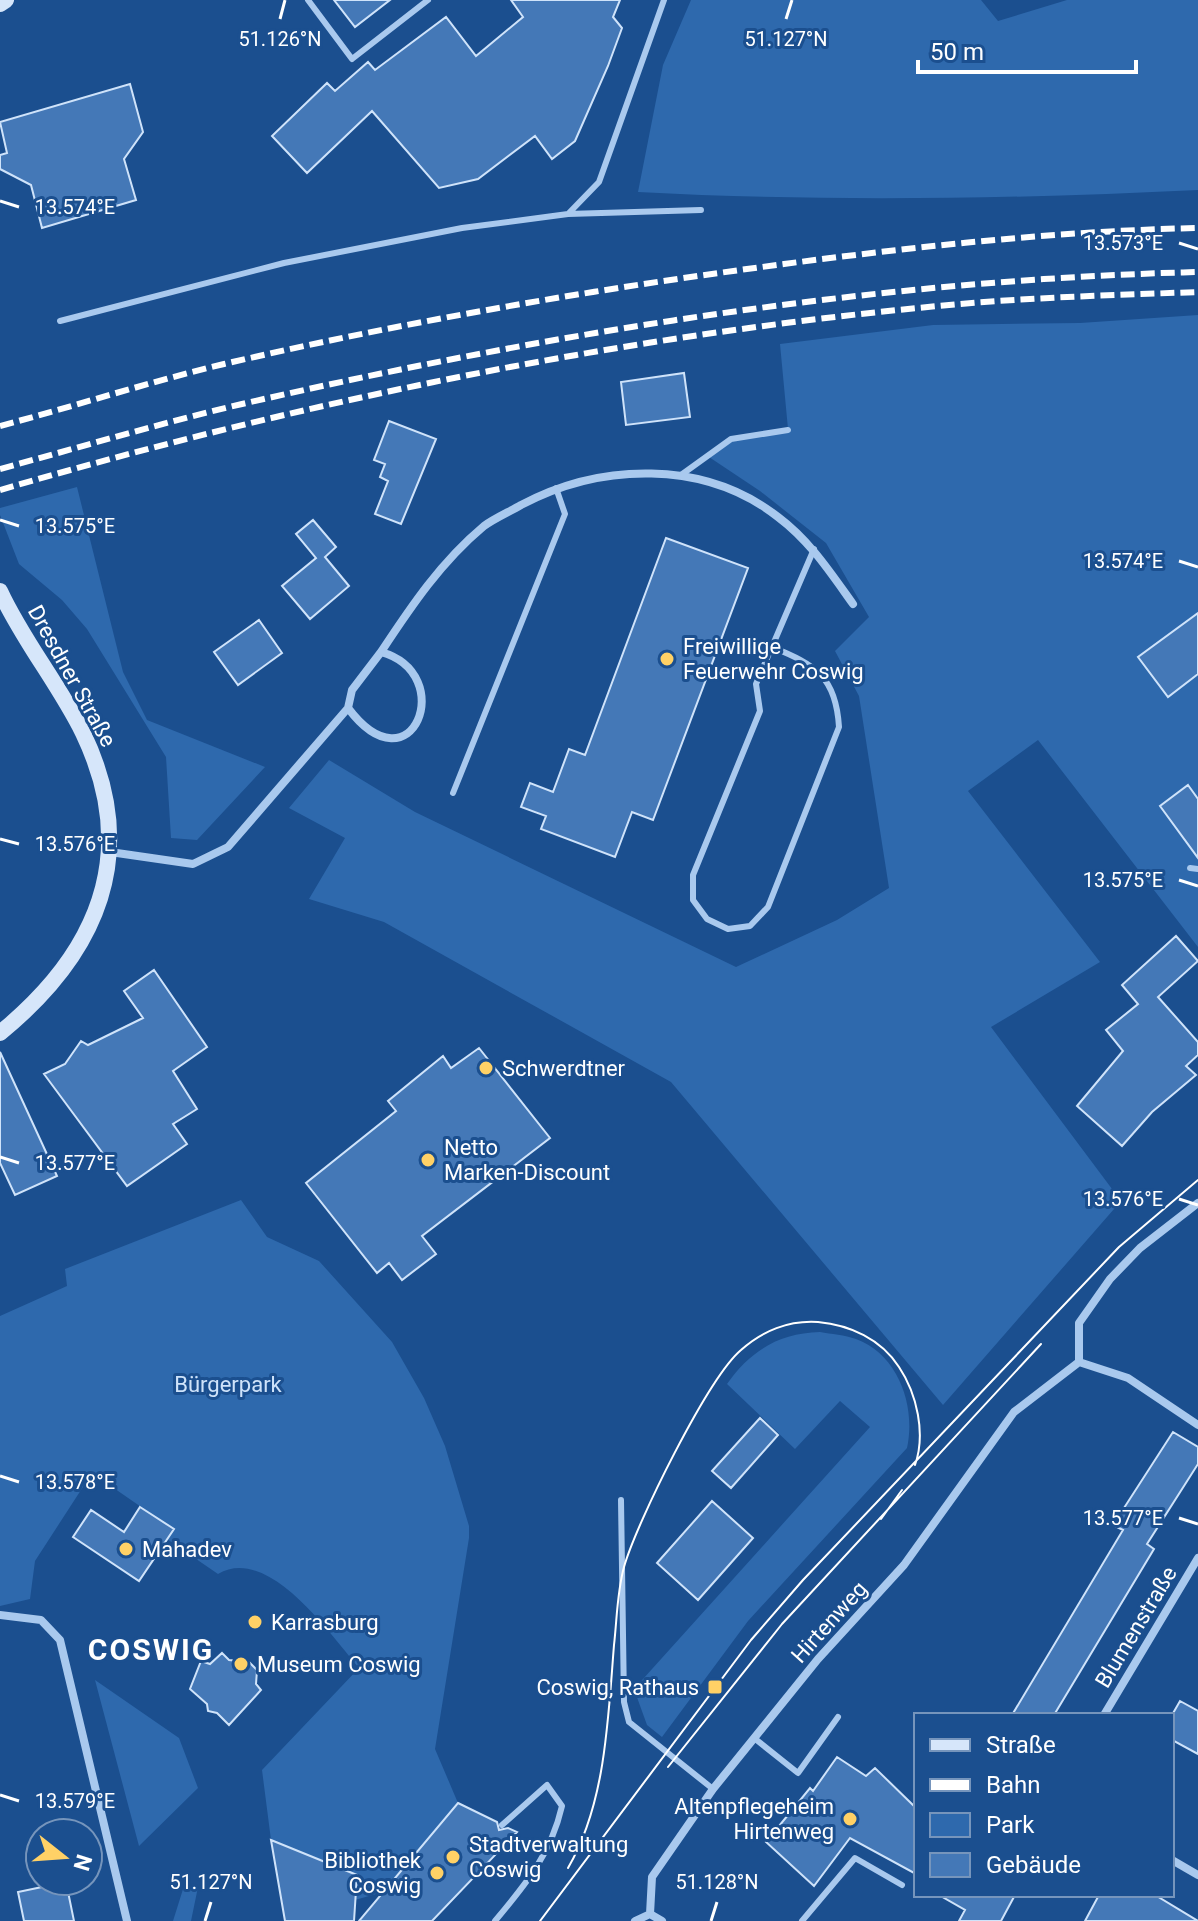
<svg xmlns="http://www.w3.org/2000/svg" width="1198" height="1921" font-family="Roboto,sans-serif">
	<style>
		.green { fill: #2e69ad }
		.building { fill: #4478b7; stroke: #cfe3fa; stroke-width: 2 }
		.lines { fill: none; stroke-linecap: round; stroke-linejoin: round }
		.service { stroke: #a9c9ee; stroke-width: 6 }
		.minor { stroke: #a9c9ee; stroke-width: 8 }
		.secondary { stroke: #d6e6fa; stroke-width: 16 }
		.tram { stroke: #fff; stroke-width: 2 }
		.rail { stroke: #fff; stroke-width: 6; stroke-dasharray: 14 6; stroke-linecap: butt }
		.ticks { fill: none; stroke: #fff; stroke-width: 3 }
		.poi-dot { fill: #ffd166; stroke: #1b4f8f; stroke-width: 3 }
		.labels { text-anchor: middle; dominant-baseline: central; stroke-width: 6; stroke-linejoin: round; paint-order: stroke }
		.poi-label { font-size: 22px; fill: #fff; stroke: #1b4f8f; text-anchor: start }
		.street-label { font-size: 22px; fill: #fff; stroke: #1b4f8f }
		.park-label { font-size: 22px; fill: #cfe3fa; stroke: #1b4f8f }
		.district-label { font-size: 30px; font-weight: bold; letter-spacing: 2px; fill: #fff; stroke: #1b4f8f }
		.ticks-label { font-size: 20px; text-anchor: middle; fill: #fff; stroke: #1b4f8f; stroke-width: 6; stroke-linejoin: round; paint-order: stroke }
	</style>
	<rect width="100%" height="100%" fill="#1b4f8f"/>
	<path class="green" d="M691,0H981L998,21L1067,0H1198V190C1011,199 825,202 638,192L663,65Z
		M1198,315V947L1038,740L968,791L1100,962L991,1027L1121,1201L943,1405L671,1082L384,922L309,899L345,838L289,808L329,760L415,812L736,967L837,920L889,888L859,696L835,651L869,617L826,543L760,491L709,457L731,439L788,429L780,344L933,325L1080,323Z
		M77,487L123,672L147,720L265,767L197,840L171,838L166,757L87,629L62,600L19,564L0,515V508Z
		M241,1200L267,1237L319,1261L392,1342L424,1398L445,1446L469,1526V1538L435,1749L458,1803L388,1887L376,1894L355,1900L356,1875L271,1840L262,1770L359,1668C330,1634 268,1544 218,1574L167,1539L173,1529L92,1473L35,1561L30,1599L0,1606V1316L67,1286L65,1269Z
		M820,1332C831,1334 845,1335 856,1339C899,1355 916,1407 907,1448L748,1621L662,1737L647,1725L634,1689L870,1427L840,1401L795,1449L727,1384C750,1351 779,1333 820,1332Z
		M95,1680L179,1738L198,1788L139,1846Z
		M184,1886L198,1887L191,1921H173Z"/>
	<path class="building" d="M334,0H390L355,27Z
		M511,0H620L613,17L622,28L608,66L575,141L552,159L535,136L478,179L439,188L372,111L307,173L272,136L327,83L335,91L368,62L375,70L446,17L476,56L523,17Z
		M130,84L143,132L124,159L136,200L42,228L31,185L0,169V155L7,153L0,122Z
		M684,373L690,417L626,425L621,382Z
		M389,421L436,439L401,524L375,514L388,481L380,477L385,464L374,460Z
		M313,520L336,547L325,557L349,586L310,619L282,586L316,558L296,534Z
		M666,538L748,568L653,820L632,812L615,857L541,829L546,816L521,807L530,783L553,792L569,749L585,755Z
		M1198,613V674L1168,697L1138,657Z
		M259,620L282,653L238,685L214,652Z
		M1188,785L1198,799V858L1160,806Z
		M1176,936L1198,961L1158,997L1198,1042V1055L1186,1066L1196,1075L1152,1112L1122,1146L1077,1106L1123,1051L1106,1030L1138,1004L1122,985Z
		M154,970L207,1047L173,1071L197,1109L173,1124L187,1144L127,1186L44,1074L65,1064L81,1041L88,1045L143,1018L124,991Z
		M479,1048L550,1138L422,1236L436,1254L402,1280L389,1263L377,1273L306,1183L396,1111L388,1101L443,1056L451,1068Z
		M0,1052L57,1176L15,1195L0,1163Z
		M760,1418L778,1435L731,1488L712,1471Z
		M1173,1432L1198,1447V1464L1147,1544L1154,1549L1054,1715H1012L1123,1530L1113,1525Z
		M712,1501L753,1538L698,1600L657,1563Z
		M140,1507L174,1529L139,1581L73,1537L91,1510L124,1532Z
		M222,1653L229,1660L249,1662L257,1670L256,1684L261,1690L229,1725L217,1713L208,1711L207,1704L190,1689L201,1661L210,1664Z
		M1180,1701L1198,1711V1754L1172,1740V1715Z
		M837,1757L866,1776L875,1768L916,1808V1874L850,1838L814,1886L766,1842L810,1788L813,1791Z
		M458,1803L497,1822L499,1830L508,1828L517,1832L432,1921H359Z
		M271,1840L357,1875L354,1921H285Z
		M66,1882L74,1921H24L18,1892Z
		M939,1895H1015L1001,1921H959L965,1910Z
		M1099,1895H1155L1198,1921H1085Z"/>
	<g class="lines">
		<path class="service" d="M308,0L352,59L428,0
			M568,214L701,210
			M60,321L284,263L462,228L568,214L599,182L664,0
			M681,475L731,439L788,430
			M772,647C816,665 836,677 839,727L768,907L750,926L728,929L707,919L693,900V875L760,711L756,684L814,549
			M453,793L565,514L556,488
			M1190,868L1198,869
			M621,1500L624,1702L629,1722L713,1789
			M754,1738L798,1773L838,1717
			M495,1921C526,1884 551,1854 562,1806L547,1785L502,1825
			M802,1921L855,1858L902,1885"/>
		<path class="minor" d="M381,652C412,605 441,562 484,526C495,518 509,512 521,505C600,463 704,459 778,517C810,541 830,572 853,604
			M110,852L193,864L228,847L348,708C412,793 459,674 381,652L352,690L348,708
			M1079,1362V1323L1110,1279L1140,1248L1198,1203
			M1079,1362L1128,1378L1198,1425
			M0,1615L41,1620L60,1640L127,1921
			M1104,1715L1198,1558
			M1172,1860L1198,1875
			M650,1914L652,1877L713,1789L818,1659L904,1565L1014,1412L1079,1362
			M650,1914L662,1921
			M635,1921L650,1914"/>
		<path class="secondary" d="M0,4L6,0
			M0,591C23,641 59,684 83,733C141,854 98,953 0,1033"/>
		<path class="tram" d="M881,1519L902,1490
			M668,1767L782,1624L1041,1344
			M568,1868C606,1803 608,1718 614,1645C617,1619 617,1592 624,1567C636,1524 708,1378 741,1350C762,1331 789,1320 818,1322C850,1325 881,1339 899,1367C917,1394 926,1434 915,1465
			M540,1921L751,1640L803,1580L1119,1247L1198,1180"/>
		<path class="rail" d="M0,426C75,406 149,382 224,364C408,321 596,289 784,264C921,246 1060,231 1198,228
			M0,469C81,447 161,423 242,404C555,332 876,280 1198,272
			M0,490C312,399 635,333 960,304C1039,297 1119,295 1198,292"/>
	</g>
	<path class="ticks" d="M280,19L285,0M786,19L792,0M0,201L19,207M1179,243L1198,249M0,520L19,526M1179,561L1198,567M0,839L19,844M1179,880L1198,886M0,1157L19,1163M1179,1199L1198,1205M0,1476L19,1482M1179,1518L1198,1524M0,1795L19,1801M205,1921L211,1902M711,1921L717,1902"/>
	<g class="poi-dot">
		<circle cx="667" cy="659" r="8"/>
		<circle cx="486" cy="1068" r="8"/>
		<circle cx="428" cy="1160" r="8"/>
		<circle cx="126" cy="1549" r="8"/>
		<circle cx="255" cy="1622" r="8"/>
		<circle cx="241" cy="1664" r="8"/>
		<rect x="707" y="1679" width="16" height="16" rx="4"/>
		<circle cx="850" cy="1819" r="8"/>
		<circle cx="453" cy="1857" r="8"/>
		<circle cx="437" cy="1873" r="8"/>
	</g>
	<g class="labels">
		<g class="poi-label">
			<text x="683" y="646">Freiwillige<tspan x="683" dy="25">Feuerwehr Coswig</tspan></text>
			<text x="502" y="1068">Schwerdtner</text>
			<text x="444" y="1147">Netto<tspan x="444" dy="25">Marken-Discount</tspan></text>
			<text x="142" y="1549">Mahadev</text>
			<text x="271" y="1622">Karrasburg</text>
			<text x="257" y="1664">Museum Coswig</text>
			<text x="699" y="1687" text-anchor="end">Coswig, Rathaus</text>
			<text x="834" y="1806" text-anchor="end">Altenpflegeheim<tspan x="834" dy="25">Hirtenweg</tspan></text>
			<text x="469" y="1844">Stadtverwaltung<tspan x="469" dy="25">Coswig</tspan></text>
			<text x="421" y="1860" text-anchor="end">Bibliothek<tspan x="421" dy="25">Coswig</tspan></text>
		</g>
		<g class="street-label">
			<text transform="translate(72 676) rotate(61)">Dresdner Straße</text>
			<text transform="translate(829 1622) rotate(-48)">Hirtenweg</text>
			<text transform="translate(1136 1627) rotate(-59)">Blumenstraße</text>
		</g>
		<g class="park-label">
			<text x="228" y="1384">Bürgerpark</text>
		</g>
		<g class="district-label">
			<text x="151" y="1649">COSWIG</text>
		</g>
	</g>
	<g class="ticks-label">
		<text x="280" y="46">51.126°N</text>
		<text x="786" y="46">51.127°N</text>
		<text x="75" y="214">13.574°E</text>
		<text x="1123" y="250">13.573°E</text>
		<text x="75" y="533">13.575°E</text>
		<text x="1123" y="568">13.574°E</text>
		<text x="75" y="851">13.576°E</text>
		<text x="1123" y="887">13.575°E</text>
		<text x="75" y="1170">13.577°E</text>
		<text x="1123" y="1206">13.576°E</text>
		<text x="75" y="1489">13.578°E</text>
		<text x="1123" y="1525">13.577°E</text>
		<text x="75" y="1808">13.579°E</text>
		<text x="211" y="1889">51.127°N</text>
		<text x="717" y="1889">51.128°N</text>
	</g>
	<rect x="914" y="1713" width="260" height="184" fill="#1b4f8f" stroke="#7695bc" stroke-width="2"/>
	<rect x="930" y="1739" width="40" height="12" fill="#d6e6fa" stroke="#7695bc" stroke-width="2"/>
	<text x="986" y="1753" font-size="24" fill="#ffffff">Straße</text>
	<rect x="930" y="1779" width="40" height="12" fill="#ffffff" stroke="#7695bc" stroke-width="2"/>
	<text x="986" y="1793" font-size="24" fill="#ffffff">Bahn</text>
	<rect x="930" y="1813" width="40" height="24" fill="#2e69ad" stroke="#7695bc" stroke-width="2"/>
	<text x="986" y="1833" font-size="24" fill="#ffffff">Park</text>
	<rect x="930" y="1853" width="40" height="24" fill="#4478b7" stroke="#7695bc" stroke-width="2"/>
	<text x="986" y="1873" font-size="24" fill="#ffffff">Gebäude</text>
	<g transform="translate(64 1857) rotate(107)"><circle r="38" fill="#1b4f8f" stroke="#7695bc" stroke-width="2"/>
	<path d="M0-6L14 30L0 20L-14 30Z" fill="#ffd166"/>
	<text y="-12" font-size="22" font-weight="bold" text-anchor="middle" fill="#ffffff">N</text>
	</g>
	<path d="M918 60v12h218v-12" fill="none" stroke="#ffffff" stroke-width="4"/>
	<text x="930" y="60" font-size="24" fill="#ffffff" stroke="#1b4f8f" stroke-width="6" paint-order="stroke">50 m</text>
</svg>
